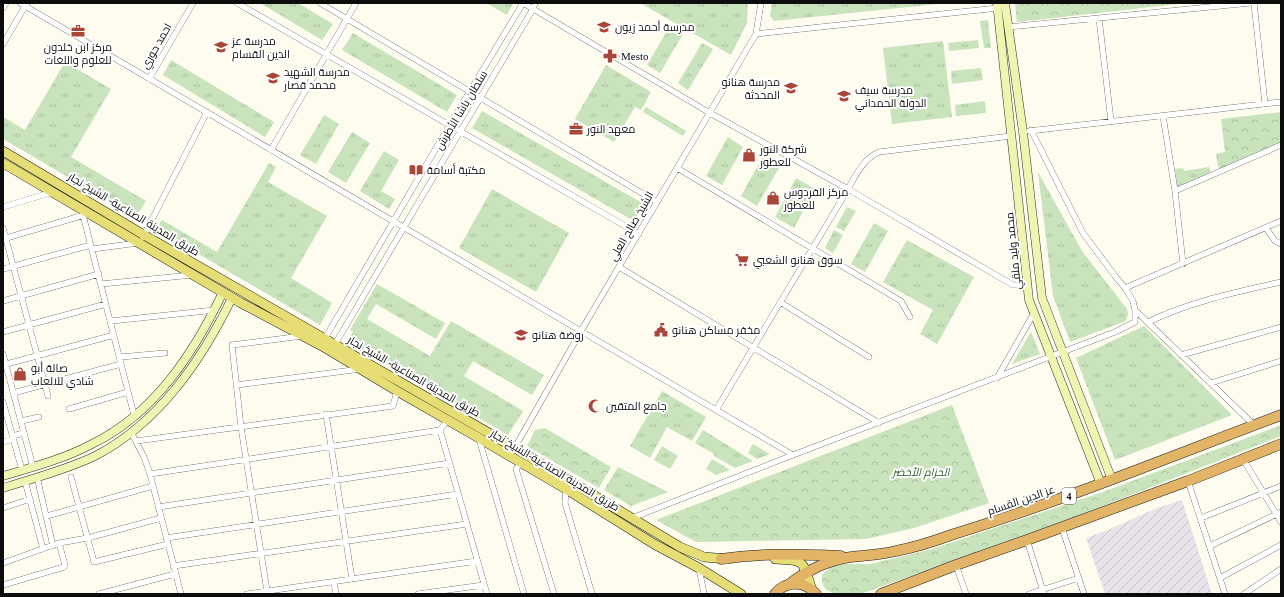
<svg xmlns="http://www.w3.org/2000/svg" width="1284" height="597" font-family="'Times New Roman',Cairo,serif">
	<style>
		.industrial { fill: url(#industrial-furrows) }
		.grass { fill: url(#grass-tufts) }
		.park { fill: url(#park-crowns) }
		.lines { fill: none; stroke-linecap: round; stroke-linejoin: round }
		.street-casing { stroke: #3f3f3f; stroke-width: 6 }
		.secondary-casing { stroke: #2e2e2e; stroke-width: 9 }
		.primary-casing { stroke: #1d1d1d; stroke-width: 10 }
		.highway-casing { stroke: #1d1d1d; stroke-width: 11 }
		.street { stroke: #fff; stroke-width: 5.5 }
		.secondary { stroke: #f0f4b1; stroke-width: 8 }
		.primary { stroke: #e6de74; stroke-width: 9 }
		.highway { stroke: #e1b468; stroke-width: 10 }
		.labels { text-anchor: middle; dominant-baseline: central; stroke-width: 4; stroke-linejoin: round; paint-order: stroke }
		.shield { fill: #fff; stroke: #555; stroke-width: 1 }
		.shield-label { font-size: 10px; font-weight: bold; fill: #0c0c0c }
		.poi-label { font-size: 11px; fill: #0c0c0c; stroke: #fff; text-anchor: start }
		.street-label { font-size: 11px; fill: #0c0c0c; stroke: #fff }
		.park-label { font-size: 11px; font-style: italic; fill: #285b26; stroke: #fff }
	</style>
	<defs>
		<pattern id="industrial-furrows" width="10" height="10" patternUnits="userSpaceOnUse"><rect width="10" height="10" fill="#eae2e9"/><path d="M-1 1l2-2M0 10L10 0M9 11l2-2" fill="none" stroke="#c8c1c7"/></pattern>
		<pattern id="grass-tufts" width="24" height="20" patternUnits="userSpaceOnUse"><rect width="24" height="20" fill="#c9e3bc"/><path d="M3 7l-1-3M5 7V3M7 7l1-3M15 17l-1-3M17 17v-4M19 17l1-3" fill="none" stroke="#abc2a0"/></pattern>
		<pattern id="park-crowns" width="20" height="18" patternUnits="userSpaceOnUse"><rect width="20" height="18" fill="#c9e3bc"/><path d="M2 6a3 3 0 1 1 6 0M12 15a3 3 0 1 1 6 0" fill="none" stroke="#abc2a0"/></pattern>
	</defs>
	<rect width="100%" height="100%" fill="#fdfcee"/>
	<path class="industrial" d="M1182,500L1212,594H1105L1086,538L1110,529L1157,508Z"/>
	<path class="grass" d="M260,3H298L333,24L322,40Z
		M486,3H513L507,15Z
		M640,3H748L747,23L731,55Z
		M772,3H947L774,21L770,16Z
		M988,20L991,48H984L980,21Z
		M670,26L683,34L660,73L647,65Z
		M353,33L457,95L447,112L342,50Z
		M978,40L979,48L949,51L948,43Z
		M943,41L952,117L892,124L883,48Z
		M702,43L713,49L688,90L678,83Z
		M171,60L274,122L265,137L163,75Z
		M65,62L111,89L71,157L146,201L136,217L3,139V117L25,130Z
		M606,65L651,92L641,110L635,107L614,142L575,119Z
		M981,68L983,80L952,84L951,71Z
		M985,101L986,113L956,116L955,105Z
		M646,107L686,131L683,136L643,112Z
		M482,111L644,204L634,221L472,128Z
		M324,115L339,124L316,164L300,155Z
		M352,132L370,143L346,183L328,172Z
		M728,137L743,147L722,185L706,176Z
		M384,151L399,160L381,191L395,199L389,209L360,191Z
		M762,158L779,168L757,206L741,196Z
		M269,163L276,167L268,182L327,216L291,278L332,303L320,325L156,229L162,220L217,252Z
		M1209,167L1212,174L1179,187L1177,186L1175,169L1183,168L1184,171Z
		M1038,172L1082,251L1127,309L1128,314L1126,321L1070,342L1053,296Z
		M796,178L815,189L794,228L775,217Z
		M492,189L569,233L536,292L459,248Z
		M847,207L856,211L844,231L836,227Z
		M874,223L888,231L865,272L851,264Z
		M834,230L843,235L833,253L825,248Z
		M907,240L974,277L937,344L920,334L933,310L883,282Z
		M377,284L445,323L436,339L376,304L367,319L430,356L451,321L544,375L532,395L473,361L464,376L523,411L508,435L348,341L353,332L350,330Z
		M1144,326L1232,415L1115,460L1076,358Z
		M1031,332L1040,354L1012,364Z
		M662,391L706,417L692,441L667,427L650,458L630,446Z
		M703,430L753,461L735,468L714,456V454L695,443Z
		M753,444L770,454L757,459L748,453Z
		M662,446L678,456L670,469L654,460Z
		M712,459L730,470L716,475L706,469Z
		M618,467L668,492L631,506L604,490Z"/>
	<path class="park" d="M1015,3H1187L1017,22Z
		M1281,112V143L1219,170L1216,154L1225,152L1221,119Z
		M952,405L989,503L914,528L866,539L696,542L656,520Z
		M1281,425V436L1060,523L860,594C841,594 820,597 822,575L834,564H871L932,549L1100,493Z
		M545,428L611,467L599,488L527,446L535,430Z"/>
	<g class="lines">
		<g class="street-casing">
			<path id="street" d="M20,3L793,455
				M237,3L639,234
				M320,3L657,202
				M523,3L710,113L848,189L1013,285H1028
				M1254,3L1265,104
				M3,8L6,3
				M1099,18L1111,121
				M1008,27L1250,3
				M756,34L998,8
				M3,44L27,3
				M149,79L193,3
				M1163,116L1175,191L1183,264
				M1029,131L1281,102
				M271,150L356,3
				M677,168L901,301L910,317
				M1175,191L1281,145
				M3,207L53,192
				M82,211L134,415
				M3,228L48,396
				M1266,228L1275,241L1281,244
				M143,237L207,112
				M3,239L84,215
				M92,249L138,243
				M619,267L879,423
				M3,269L91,245
				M101,284L192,275
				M1125,288L1281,221
				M3,301L99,274
				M780,302L869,357
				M1135,310L1254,425
				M111,321L215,310
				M1148,322C1190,302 1235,292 1281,282
				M3,332L106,304
				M324,340L449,126L523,3
				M334,346L460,132L533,9L535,3
				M3,354L33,467
				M1181,355L1281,327
				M120,357L165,353
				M3,365L114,335
				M997,378L1034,313
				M1211,383L1281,361
				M236,385L361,369
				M13,393L121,364
				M3,402L22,470
				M69,409L128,392
				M716,410L848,189C856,175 863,159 879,152L1011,136
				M326,414L352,579
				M21,421L39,417
				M440,430L487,594
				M131,432L144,457L150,474L181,594
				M12,436L24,433
				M479,439L524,594
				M136,441L393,406L397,391
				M3,442L13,439
				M514,449L581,331L756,34L761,3
				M1243,459L1281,522
				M521,463L516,469L554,594
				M150,474L440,430L448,420
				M37,477L53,546
				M71,477L94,562L168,544
				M25,481L43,549
				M1188,481L1225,594
				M566,489L565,503L592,594
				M158,507L450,463
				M3,508L30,499
				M47,516L153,486
				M632,518L793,455L1115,332L1135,322V310L1133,301L1125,288L1115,276L1083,233L1031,130
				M1201,518L1281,486
				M1062,528L1084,594
				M166,538L458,494
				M1027,540L1044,594
				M1210,546L1281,512
				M3,563L59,543L88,538L161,518
				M956,565L966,594
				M173,566L467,524
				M699,568L704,594
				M1220,578L1281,545
				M334,582L336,594
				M3,585L64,567L65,565L59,543
				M267,591L241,427L232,345L302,336
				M99,594L175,574
				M247,594L477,561
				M418,594L484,585
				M1029,594L1079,578
				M1244,594L1281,569"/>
		</g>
		<g class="secondary-casing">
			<path id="secondary" d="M997,3L1029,300L1101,484
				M1005,3L1023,132L1042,298L1112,480
				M3,476C33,467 64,459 92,444C154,414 194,353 223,292
				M3,488C34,478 66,470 95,456C159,423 201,361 232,298"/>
		</g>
		<g class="primary-casing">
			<path id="primary" d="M3,151L144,235L515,448L680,547L704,557L728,559
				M3,163L241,303L322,346L397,391L479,438L566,489L654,544L699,568L741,594
				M775,559C807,560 802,561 812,590"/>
		</g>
		<g class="highway-casing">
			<path id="highway" d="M721,559C761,553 800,554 841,556
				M788,585C806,571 828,560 851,557C866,555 881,555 896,551C916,547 935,541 954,534C1065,500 1172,456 1281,415
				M775,594C786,580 805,581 816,594
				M881,594L956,565L1027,540L1188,481L1281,444"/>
		</g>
		<use href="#street" class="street"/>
		<use href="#secondary" class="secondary"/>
		<use href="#primary" class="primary"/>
		<use href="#highway" class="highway"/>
	</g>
	<defs>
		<g id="school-bare" transform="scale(1.08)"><path d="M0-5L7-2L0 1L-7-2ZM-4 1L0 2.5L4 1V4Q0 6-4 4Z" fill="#aa4537" stroke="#fff" stroke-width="2.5" paint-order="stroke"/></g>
		<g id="office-bare" transform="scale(1.08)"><path d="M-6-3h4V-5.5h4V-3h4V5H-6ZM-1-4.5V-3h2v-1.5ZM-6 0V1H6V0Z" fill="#aa4537" stroke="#fff" stroke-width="2.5" paint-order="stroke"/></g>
		<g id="pharmacy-bare" transform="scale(1.08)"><path d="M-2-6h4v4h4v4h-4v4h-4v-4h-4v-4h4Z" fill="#aa4537" stroke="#fff" stroke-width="2.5" paint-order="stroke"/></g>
		<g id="shop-bare" transform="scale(1.08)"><path d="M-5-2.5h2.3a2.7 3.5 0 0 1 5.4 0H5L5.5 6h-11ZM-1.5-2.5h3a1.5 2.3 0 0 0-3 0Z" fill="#aa4537" stroke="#fff" stroke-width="2.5" paint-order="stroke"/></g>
		<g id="library-bare" transform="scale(1.08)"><path d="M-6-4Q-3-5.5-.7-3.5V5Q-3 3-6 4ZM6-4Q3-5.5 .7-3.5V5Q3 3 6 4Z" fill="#aa4537" stroke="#fff" stroke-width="2.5" paint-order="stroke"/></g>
		<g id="supermarket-bare" transform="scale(1.08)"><path d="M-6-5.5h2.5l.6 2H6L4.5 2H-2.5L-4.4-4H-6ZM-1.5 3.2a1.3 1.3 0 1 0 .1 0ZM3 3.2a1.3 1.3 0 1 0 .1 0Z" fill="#aa4537" stroke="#fff" stroke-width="2.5" paint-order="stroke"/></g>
		<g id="civic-bare" transform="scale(1.08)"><path d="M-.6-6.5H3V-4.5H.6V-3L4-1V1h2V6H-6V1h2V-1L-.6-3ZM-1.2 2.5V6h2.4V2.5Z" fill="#aa4537" stroke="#fff" stroke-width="2.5" paint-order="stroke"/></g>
		<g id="mosque-bare" transform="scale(1.08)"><path d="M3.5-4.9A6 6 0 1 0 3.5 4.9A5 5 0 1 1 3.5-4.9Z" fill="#aa4537" stroke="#fff" stroke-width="2.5" paint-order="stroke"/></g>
	</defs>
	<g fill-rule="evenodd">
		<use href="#school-bare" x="604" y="27"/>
		<use href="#office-bare" x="78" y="31"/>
		<use href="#school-bare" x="221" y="47"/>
		<use href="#pharmacy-bare" x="610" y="56"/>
		<use href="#school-bare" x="273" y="78"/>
		<use href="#school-bare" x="791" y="88"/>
		<use href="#school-bare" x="844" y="96"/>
		<use href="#office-bare" x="576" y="129"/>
		<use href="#shop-bare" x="749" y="155"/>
		<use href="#library-bare" x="416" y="170"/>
		<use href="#shop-bare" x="773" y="198"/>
		<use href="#supermarket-bare" x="742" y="260"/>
		<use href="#civic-bare" x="661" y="330"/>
		<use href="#school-bare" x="521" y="335"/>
		<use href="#shop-bare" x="20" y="374"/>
		<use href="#mosque-bare" x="595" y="406"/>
	</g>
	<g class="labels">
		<rect class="shield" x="1062" y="488" width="14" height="16" rx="3"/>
		<g class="shield-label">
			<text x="1069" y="496">4</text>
		</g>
		<g class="poi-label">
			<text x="615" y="27">مدرسة أحمد زيون</text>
			<text x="232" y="41">مدرسة عز<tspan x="232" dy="13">الدين القسام</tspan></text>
			<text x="78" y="47" text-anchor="middle">مركز ابن خلدون<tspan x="78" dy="13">للعلوم واللغات</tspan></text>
			<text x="621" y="56">Mesto</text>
			<text x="284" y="72">مدرسة الشهيد<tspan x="284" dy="13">محمد قصار</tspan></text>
			<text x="780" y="82" text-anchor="end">مدرسة هنانو<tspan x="780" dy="13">المحدثة</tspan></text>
			<text x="855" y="90">مدرسة سيف<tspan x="855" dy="13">الدولة الحمداني</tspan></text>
			<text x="587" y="129">معهد النور</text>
			<text x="760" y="149">شركة النور<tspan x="760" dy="13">للعطور</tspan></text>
			<text x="427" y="170">مكتبة أسامة</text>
			<text x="784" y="192">مركز الفردوس<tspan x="784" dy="13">للعطور</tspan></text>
			<text x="753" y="260">سوق هنانو الشعبي</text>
			<text x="672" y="330">مخفر مساكن هنانو</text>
			<text x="532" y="335">روضة هنانو</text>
			<text x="31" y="368">صالة أبو<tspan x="31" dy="13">شادي للالعاب</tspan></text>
			<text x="606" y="406">جامع المتقين</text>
		</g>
		<g class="street-label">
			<text transform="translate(156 46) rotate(-60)">احمد حوري</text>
			<text transform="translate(461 110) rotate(-59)">سلطان باشا الأطرش</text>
			<text transform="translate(134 214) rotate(31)">طريق المدينة الصناعية- الشيخ نجار</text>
			<text transform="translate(631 226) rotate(-60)">الشيخ صالح العلي</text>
			<text transform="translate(1013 251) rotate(-96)">محمد وليد ملقي</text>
			<text transform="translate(414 376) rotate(30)">طريق المدينة الصناعية- الشيخ نجار</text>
			<text transform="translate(555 470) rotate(31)">طريق المدينة الصناعية-الشيخ نجار</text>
			<text transform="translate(1021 500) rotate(-19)">عز الدين القسام</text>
		</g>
		<g class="park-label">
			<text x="921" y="472">الحزام الأخضر</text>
		</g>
	</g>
	<rect width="1284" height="597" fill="none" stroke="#0c0c0c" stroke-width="8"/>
</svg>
